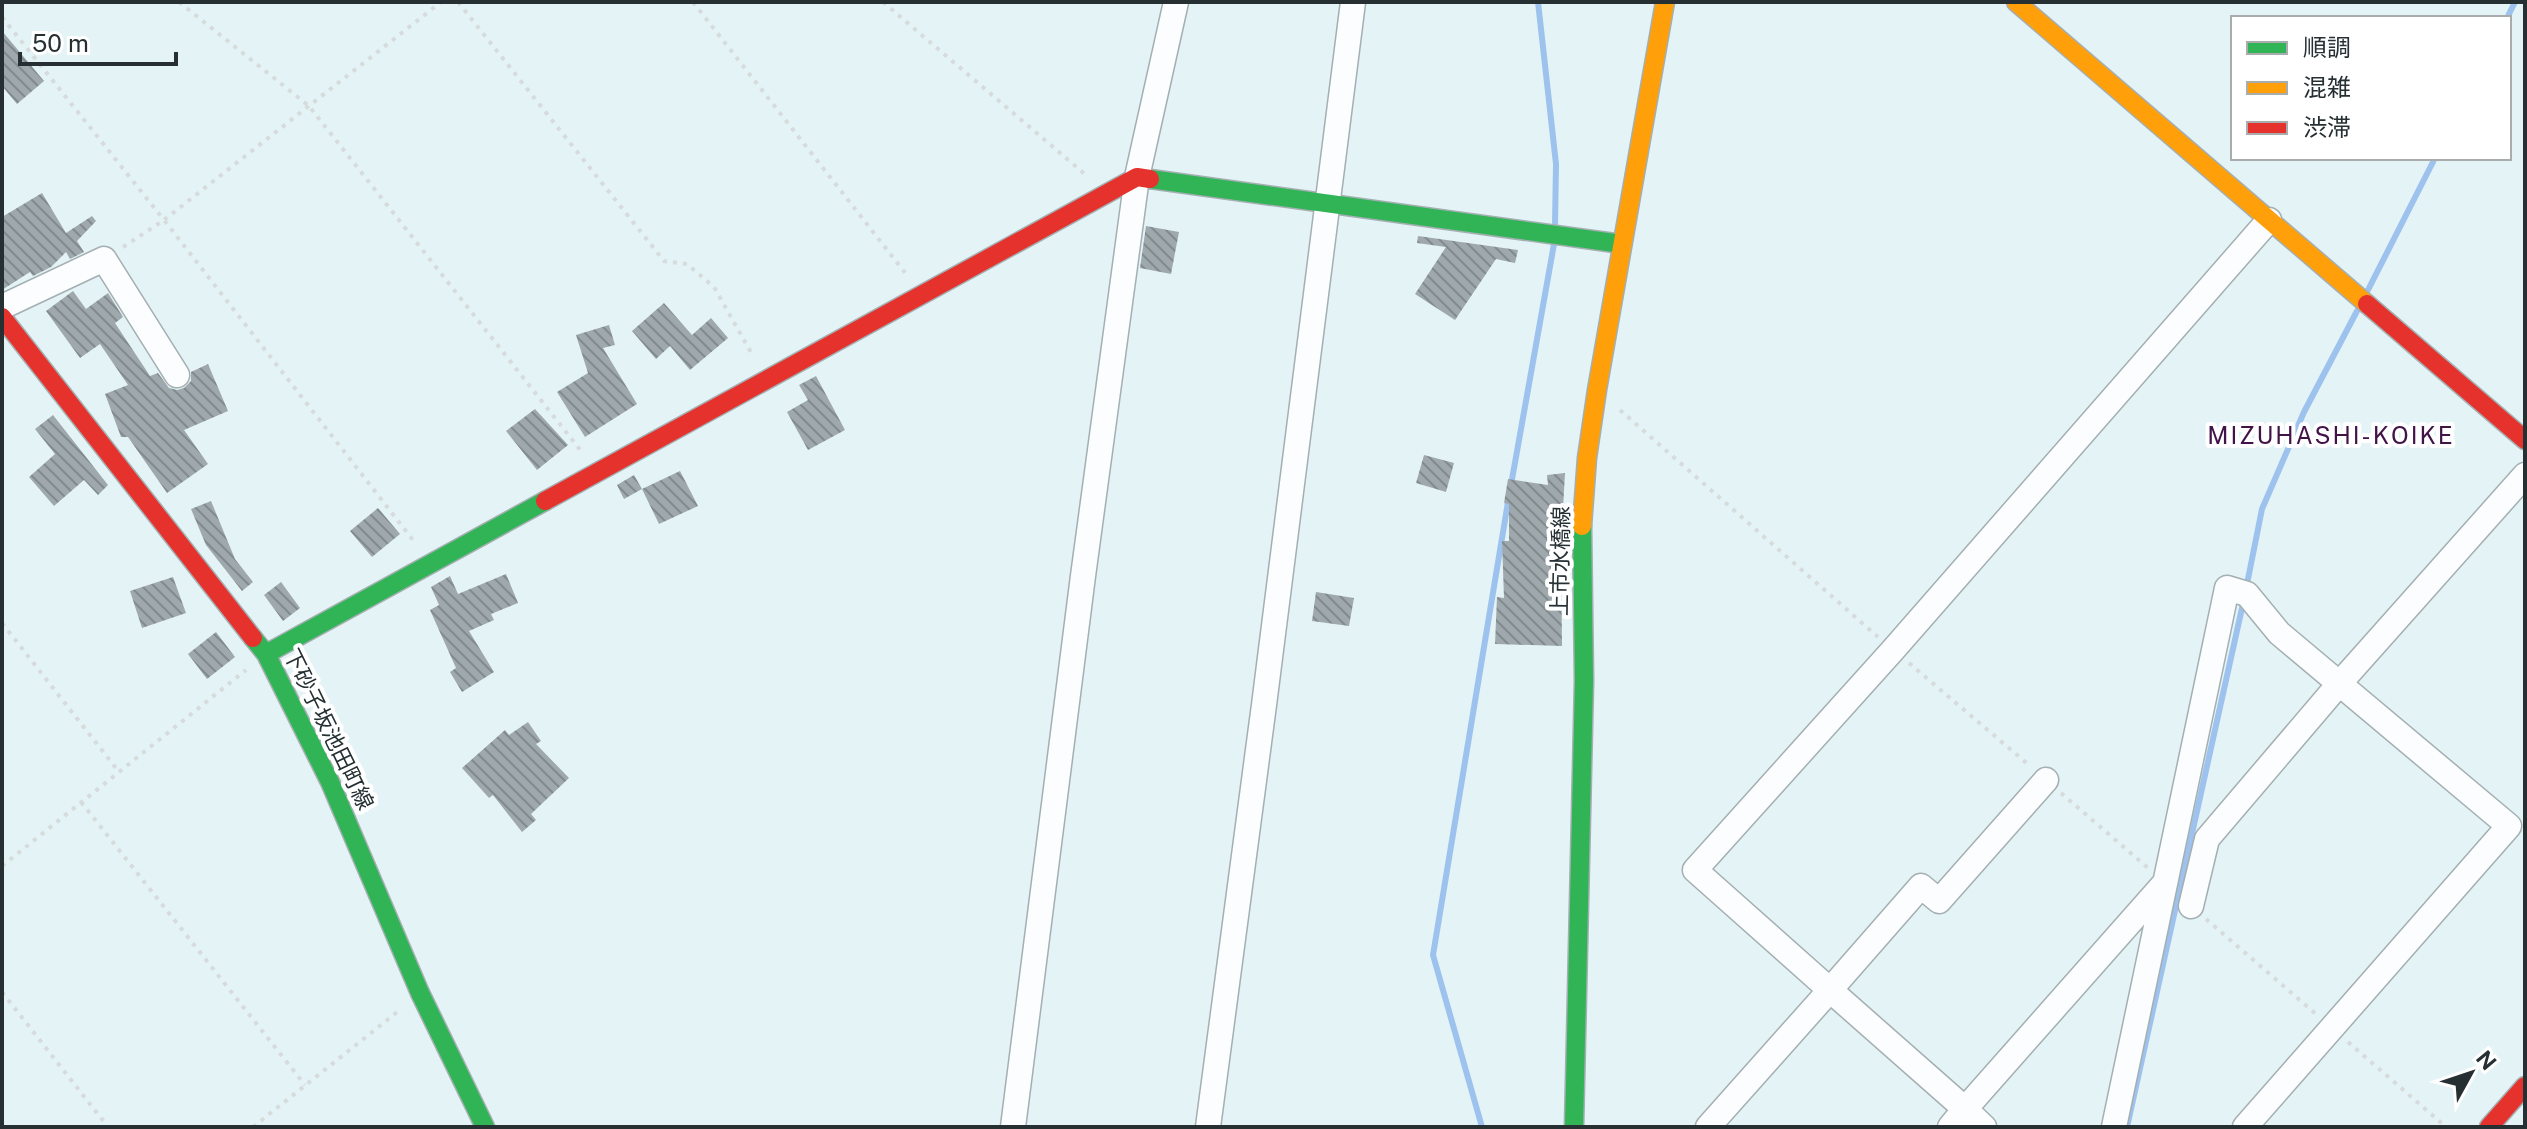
<svg xmlns="http://www.w3.org/2000/svg" width="2527" height="1129" font-family="'Public Sans','Noto Sans JP',sans-serif">
	<style>
		.lines { fill: none; stroke-linecap: round; stroke-linejoin: round }
		.stream { stroke: #9ec2ee; stroke-width: 6 }
		.building { fill: url(#building-back-hatch) }
		.street-casing { stroke: #a4afb2; stroke-width: 27 }
		.fast-casing { stroke: #a4afb2; stroke-width: 21 }
		.slow-casing { stroke: #a4afb2; stroke-width: 21 }
		.jam-casing { stroke: #a4afb2; stroke-width: 21 }
		.path { stroke: #d6dbdc; stroke-width: 4; stroke-dasharray: 4 6; stroke-linecap: butt }
		.street { stroke: #fbfdfe; stroke-width: 24 }
		.fast { stroke: #30b455; stroke-width: 18 }
		.slow { stroke: #ff9f0a; stroke-width: 18 }
		.jam { stroke: #e5322d; stroke-width: 18 }
		.labels { text-anchor: middle; dominant-baseline: central; stroke-width: 8; stroke-linejoin: round; paint-order: stroke }
		.street-label { font-size: 22px; fill: #263033; stroke: #fff }
		.neighbourhood-label { font-size: 24px; letter-spacing: 2px; fill: #411346; stroke: #fff }
	</style>
	<defs>
		<pattern id="building-back-hatch" width="6" height="6" patternUnits="userSpaceOnUse" patternTransform="scale(2)"><rect width="6" height="6" fill="#9fa9ad"/><path d="M-1 5l2 2M0 0l6 6M5-1l2 2" fill="none" stroke="#818a8d"/></pattern>
	</defs>
	<rect width="100%" height="100%" fill="#e4f3f6"/>
	<g class="lines">
		<path class="stream" d="M1538,2L1556,164L1555,225
			M2507,18L2515,2
			M2368,290L2435,158
			M1511,485L1554,244
			M2246,589L2262,509L2304,412L2357,311
			M1482,1127L1433,955L1509,496
			M2127,1127L2244,599"/>
	</g>
	<path class="building" d="M2,31L44,81L17,104L2,86Z
		M42,193L66,233L92,216L96,221L77,241L84,252L70,259L66,252L51,267L33,276L30,272L2,290V217Z
		M1146,226L1179,232L1171,274L1140,268Z
		M1418,236L1518,250L1515,263L1496,259L1455,320L1415,294L1446,247L1417,243Z
		M73,291L86,309L108,293L123,317L115,323L150,376L158,373L169,388L177,390L184,388L191,381V372L208,364L228,411L184,430L208,464L167,493L128,437H121L105,394L128,385L100,344L80,358L46,311Z
		M664,303L692,335L711,318L728,338L690,370L670,346L656,359L632,331Z
		M609,325L615,345L603,348L637,404L585,437L557,392L588,373L576,335Z
		M816,376L845,430L808,450L787,412L808,400L799,385Z
		M535,409L568,445L537,470L506,431Z
		M53,415L108,485L98,495L84,480L54,506L29,477L55,454L35,429Z
		M1424,455L1454,463L1446,492L1416,483Z
		M680,471L698,506L659,524L642,489Z
		M1565,473L1561,544L1562,646L1495,644L1497,597L1504,598L1502,541H1509V504L1504,503L1508,479L1548,485L1547,475Z
		M634,475L642,489L624,499L617,485Z
		M211,501L235,559L253,582L242,591L206,545L191,509Z
		M378,508L400,534L372,557L350,531Z
		M506,574L518,603L491,614L494,620L469,631L494,672L462,692L450,672L456,668L430,610L439,605L431,587L450,576L458,594Z
		M173,577L186,613L142,628L130,591Z
		M281,582L300,608L283,621L264,595Z
		M1316,592L1354,598L1349,626L1312,621Z
		M216,632L235,657L207,679L188,654Z
		M528,722L541,741L536,744L569,778L531,814L536,820L522,832L493,795L489,798L462,768L505,730L509,735Z"/>
	<g class="lines">
		<g class="street-casing">
			<path id="street" d="M2,307L104,259L177,375
				M2046,780L1939,901L1921,886L1830,990L1965,1109L2163,885
				M2191,906L2207,839L2339,684L2525,475
				M1013,1127L1083,576L1137,177L1176,2
				M1208,1127L1264,705L1353,2
				M1708,1127L1830,990L1695,870L1893,650L2269,220
				M1950,1127L1965,1109L1984,1127
				M2114,1127L2227,588L2247,594L2279,633L2509,826L2245,1127"/>
		</g>
		<g class="fast-casing">
			<path id="fast" d="M1150,179L1622,244
				M253,638L266,654L330,782L420,993L485,1127
				M266,654L545,501
				M1574,1127L1584,681L1582,526"/>
		</g>
		<g class="slow-casing">
			<path id="slow" d="M2016,2L2367,304
				M1582,526L1587,458L1597,390L1665,2"/>
		</g>
		<g class="jam-casing">
			<path id="jam" d="M2367,304L2525,440
				M2,317L253,638
				M545,501L1137,177L1150,179
				M2489,1127L2525,1086"/>
		</g>
		<path class="path" d="M179,2L309,106L581,451
			M458,2L664,261L687,264L714,287L753,356
			M693,2L906,274
			M883,2L1087,176
			M2,17L164,220L441,2
			M123,247L164,220L416,544
			M1620,410L1878,637
			M2,623L119,772
			M1909,663L2030,766
			M2061,793L2148,868
			M81,802L305,1085
			M2,866L246,670
			M2206,919L2317,1015
			M2,992L108,1127
			M2348,1042L2446,1127
			M253,1127L401,1009"/>
		<use href="#street" class="street"/>
		<use href="#fast" class="fast"/>
		<use href="#slow" class="slow"/>
		<use href="#jam" class="jam"/>
	</g>
	<g class="labels">
		<g class="street-label">
			<text transform="translate(1560 561) rotate(-89)">上市水橋線</text>
			<text transform="translate(329 729) rotate(64)">下砂子坂池田町線</text>
		</g>
		<g class="neighbourhood-label">
			<text x="2331" y="435">MIZUHASHI-KOIKE</text>
		</g>
	</g>
	<rect width="2527" height="1129" fill="none" stroke="#263033" stroke-width="8"/>
	<rect x="2231" y="16" width="280" height="144" fill="#ffffff" stroke="#a8acad" stroke-width="2"/>
	<rect x="2247" y="42" width="40" height="12" fill="#30b455" stroke="#a8acad" stroke-width="2"/>
	<text x="2303" y="56" font-size="24" fill="#263033">順調</text>
	<rect x="2247" y="82" width="40" height="12" fill="#ff9f0a" stroke="#a8acad" stroke-width="2"/>
	<text x="2303" y="96" font-size="24" fill="#263033">混雑</text>
	<rect x="2247" y="122" width="40" height="12" fill="#e5322d" stroke="#a8acad" stroke-width="2"/>
	<text x="2303" y="136" font-size="24" fill="#263033">渋滞</text>
	<g transform="translate(2471 1073) rotate(50)" stroke="#ffffff" stroke-width="6" paint-order="stroke">
	<path d="M0-6L14 30L0 20L-14 30Z" fill="#263033"/>
	<text y="-12" font-size="22" font-weight="bold" text-anchor="middle" fill="#263033">N</text>
	</g>
	<path d="M20 52v12h156v-12" fill="none" stroke="#263033" stroke-width="4"/>
	<text x="32" y="52" font-size="24" fill="#263033" stroke="#ffffff" stroke-width="6" paint-order="stroke">50 m</text>
</svg>
